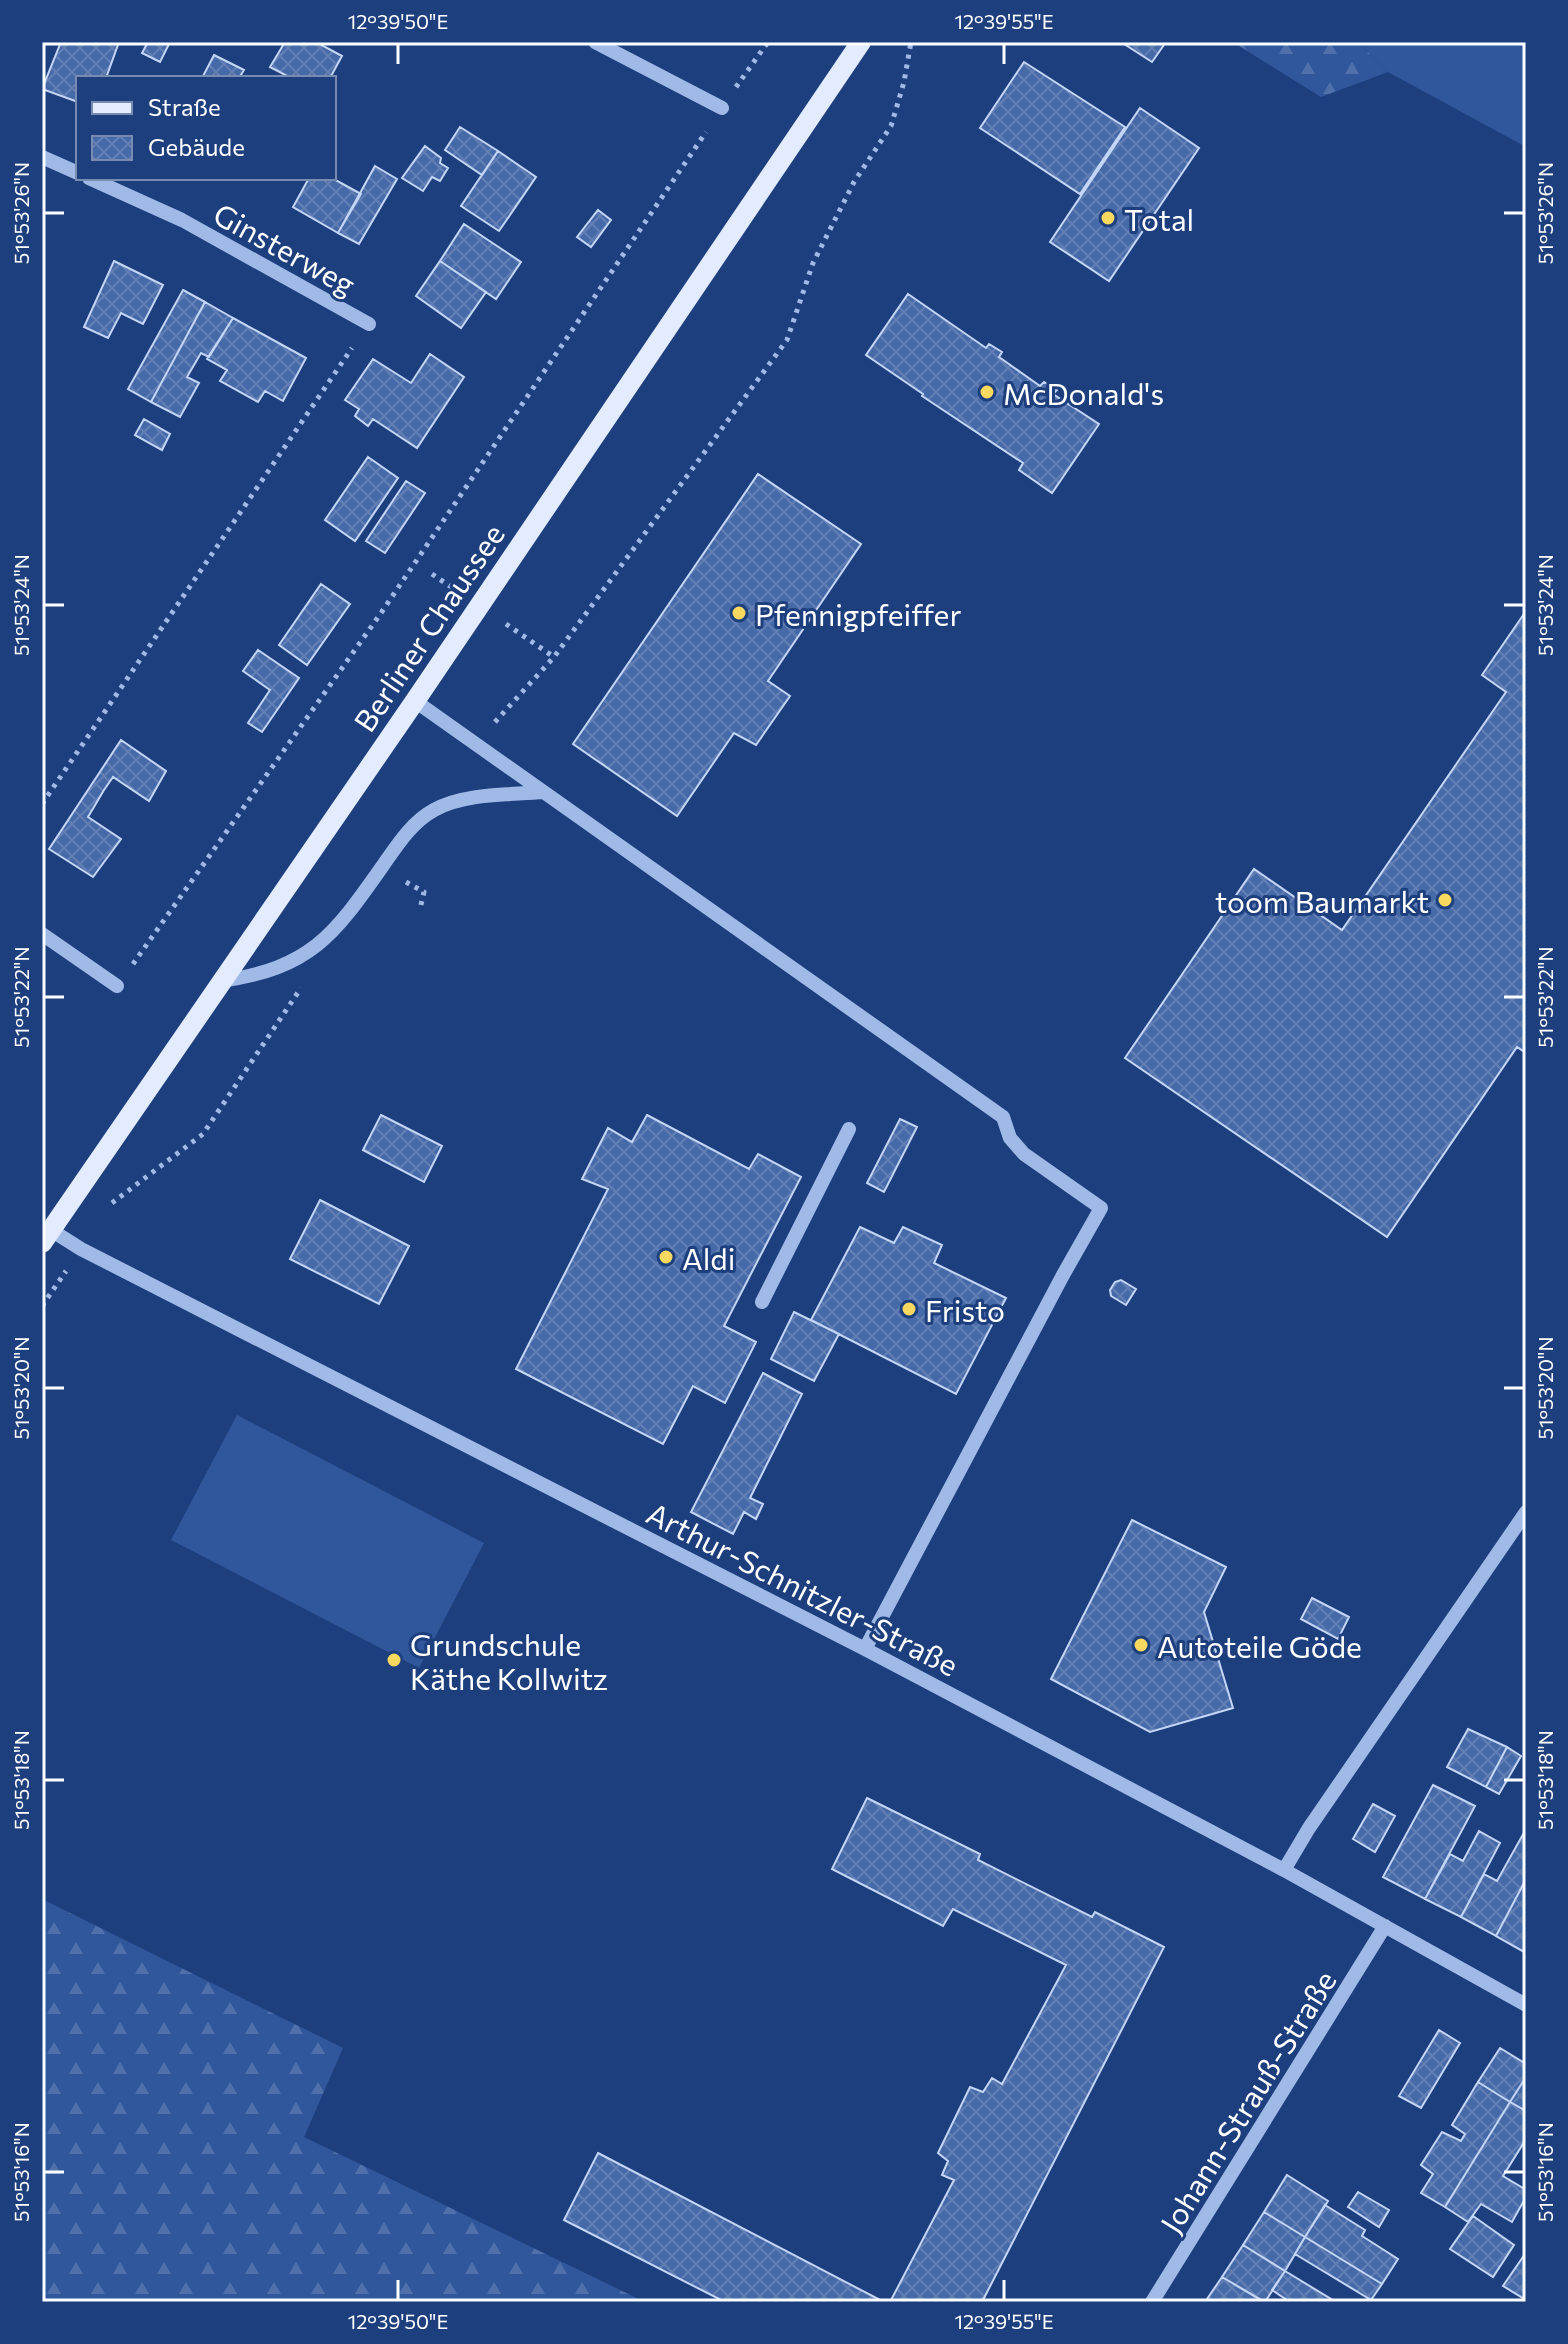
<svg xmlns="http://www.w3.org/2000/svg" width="1568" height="2344" font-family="Commissioner,sans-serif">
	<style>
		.grass { fill: #30579c }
		.forest { fill: url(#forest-firs) }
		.building { fill: url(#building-cross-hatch); stroke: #c4d6f6; stroke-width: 2 }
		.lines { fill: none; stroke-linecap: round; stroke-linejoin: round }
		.path { stroke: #a0bae8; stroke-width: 5; stroke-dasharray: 4 6; stroke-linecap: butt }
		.minor { stroke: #a0bae8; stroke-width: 14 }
		.major { stroke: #e3ebfe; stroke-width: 20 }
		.ticks { fill: none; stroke: #fff; stroke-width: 3 }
		.poi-dot { fill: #f7d95f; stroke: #1e3f7e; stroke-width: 3 }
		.labels { text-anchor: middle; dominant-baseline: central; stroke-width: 6; stroke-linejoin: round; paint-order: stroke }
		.poi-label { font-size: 30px; fill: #fff; stroke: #1e3f7e; text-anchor: start }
		.street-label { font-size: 30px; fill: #fff; stroke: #1e3f7e }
		.neatline { fill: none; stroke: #fff; stroke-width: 3 }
		.ticks-label { font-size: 20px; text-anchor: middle; fill: #fff }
	</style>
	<defs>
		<pattern id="forest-firs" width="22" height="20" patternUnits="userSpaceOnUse" patternTransform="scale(2)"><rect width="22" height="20" fill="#30579c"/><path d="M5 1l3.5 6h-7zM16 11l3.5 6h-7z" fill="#4f70ab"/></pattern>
		<pattern id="building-cross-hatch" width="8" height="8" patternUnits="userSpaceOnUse" patternTransform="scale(2)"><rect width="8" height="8" fill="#4669a8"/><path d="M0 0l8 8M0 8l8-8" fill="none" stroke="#6280b5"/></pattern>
	</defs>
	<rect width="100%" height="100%" fill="#1e3f7e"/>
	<path class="grass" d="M1358,42H1526V147L1388,72Z
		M237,1415L484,1543L419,1668L171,1540Z"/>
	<path class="forest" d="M1233,42H1358L1388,72L1321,97Z
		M42,1899L343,2048L304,2137L645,2302H42Z"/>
	<path class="building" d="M61,42H119L106,78H78V102L42,89Z
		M148,42H170L160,62L142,53Z
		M285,42H316L342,56L330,78H291L270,67Z
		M1121,42H1166L1152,62Z
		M214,55L244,70L239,78H202Z
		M1024,62L1125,127L1080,194L980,128Z
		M1140,108L1199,148L1109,281L1050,242Z
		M460,127L498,151L482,175L445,150Z
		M425,146L441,158L440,163L448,168L440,181L432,177L423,191L402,178Z
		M498,151L536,177L499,231L461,206Z
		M375,166L397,179L359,244L338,233Z
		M309,178H332L361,194L338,233L293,207Z
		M598,210L611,220L591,247L577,237Z
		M464,224L521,262L496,299L440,261Z
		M114,261L163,285L143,324L121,313L108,338L84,327Z
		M440,261L486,292L461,328L416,296Z
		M183,290L205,302L151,402L128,389Z
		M908,294L986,348L989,344L1002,352L999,357L1040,386L1044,382L1057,390L1053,394L1099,424L1052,493L1019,470L1023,463L922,396L923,394L866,355Z
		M205,302L233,318L209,357L201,353L187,377L199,383L180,417L151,402Z
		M233,318L306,358L283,401L265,391L258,402L220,381L227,370L207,359Z
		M430,354L464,377L417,448L373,419L368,426L355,416L359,409L345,400L373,359L411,383Z
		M144,419L170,434L162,450L135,435Z
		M368,457L398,478L355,541L325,520Z
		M758,474L861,544L768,681L790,696L756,745L734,733L677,816L573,744Z
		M406,481L425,493L385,553L366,541Z
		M321,584L350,604L307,665L279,645Z
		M1526,611V1053L1517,1047L1387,1237L1125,1058L1254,869L1342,930L1506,692L1482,675Z
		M258,650L299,678L262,732L248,723L270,690L243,671Z
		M121,740L166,771L149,801L113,777L104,790L88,817L121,839L93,877L49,849Z
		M381,1115L442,1146L424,1182L363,1150Z
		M647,1115L749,1169L758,1154L801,1177L724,1326L756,1342L725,1403L693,1386L663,1444L516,1369L608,1189L582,1179L608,1128L632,1142Z
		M900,1119L917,1127L884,1192L867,1183Z
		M320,1200L409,1246L379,1304L290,1259Z
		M860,1227L894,1243L903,1227L942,1245L934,1263L1006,1298L956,1394L811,1320Z
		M1121,1280L1136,1289L1126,1305L1111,1296L1110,1290L1115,1282Z
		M794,1312L839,1334L814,1381L771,1359Z
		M763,1373L802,1394L750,1498L763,1504L756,1519L744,1512L733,1534L691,1512Z
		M1132,1520L1226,1567L1204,1612L1233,1708L1150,1732L1051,1679Z
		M1312,1598L1349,1617L1338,1639L1301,1619Z
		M1468,1729L1507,1747L1486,1787L1447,1767Z
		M1507,1747L1521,1756L1499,1794L1486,1787Z
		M1433,1785L1475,1806L1425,1899L1383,1877Z
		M867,1798L980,1854L978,1860L1092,1917L1095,1912L1164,1947L982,2302H890L954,2180L942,2175L948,2161L938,2153L970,2087L983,2092L992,2078L1002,2084L1066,1965L953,1909L943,1926L832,1869Z
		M1373,1804L1395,1816L1375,1852L1353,1839Z
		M1526,1829V1879L1496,1936L1461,1917L1484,1874L1497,1881Z
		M1479,1831L1500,1843L1461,1917L1425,1899L1450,1854L1463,1861Z
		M1526,1879V1953L1496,1936Z
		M1439,2030L1460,2043L1421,2108L1399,2096Z
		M1500,2048L1526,2064V2077L1510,2102L1478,2082Z
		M1526,2077V2111L1510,2102Z
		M1478,2082L1510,2102L1445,2207L1421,2193L1433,2174L1421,2165L1442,2132L1461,2141L1465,2134L1452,2125Z
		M1510,2102L1526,2111V2139L1503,2176L1526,2190V2197L1512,2222L1481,2204L1468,2222L1445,2207Z
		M598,2153L884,2302H725L564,2220Z
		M1287,2175L1328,2201L1305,2237L1264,2212Z
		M1358,2192L1389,2210L1379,2227L1348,2207Z
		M1325,2205L1365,2230L1362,2236L1398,2259L1382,2284L1305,2237Z
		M1264,2212L1305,2237L1285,2271L1243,2245Z
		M1473,2216L1514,2245L1493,2277L1450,2249Z
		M1305,2237L1382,2284L1371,2300L1295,2254Z
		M1243,2245L1285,2271L1265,2302L1222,2277Z
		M1525,2254H1526V2300L1503,2286Z
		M1285,2271L1336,2302H1290L1272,2290Z
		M1222,2277L1264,2302H1205Z"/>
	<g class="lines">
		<path class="path" d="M736,87L768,42
			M432,574L454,589
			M506,624L554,657
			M495,722L554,657L787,340L813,263L854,182L891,126L904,82L911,42
			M42,804L352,348
			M406,882L424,892L420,909
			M133,964L381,613L706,132
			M112,1203L203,1134L301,988
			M42,1306L66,1271"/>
		<path class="minor" d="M595,42L722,108
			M42,157L78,173
			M89,178L182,220L369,324
			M415,701L1003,1117L1010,1138L1024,1154L1101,1208L1063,1275L865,1649
			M42,934L117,986
			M221,981C312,968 334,935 384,864C398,844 412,822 434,810C464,793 509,795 543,792
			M51,1230L81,1249L865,1649L1284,1870L1526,2005
			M762,1302L849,1129
			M1284,1870L1309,1828L1526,1512
			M1152,2302L1385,1926"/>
		<path class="major" d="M42,1243L415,701L861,42"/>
	</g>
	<path class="ticks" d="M398,44V64M1004,44V64M44,213H64M1504,213H1524M44,605H64M1504,605H1524M44,997H64M1504,997H1524M44,1388H64M1504,1388H1524M44,1780H64M1504,1780H1524M44,2172H64M1504,2172H1524M398,2280V2300M1004,2280V2300"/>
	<g class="poi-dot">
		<circle cx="1108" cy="218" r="8"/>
		<circle cx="987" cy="392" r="8"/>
		<circle cx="739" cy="613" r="8"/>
		<circle cx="1445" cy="900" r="8"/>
		<circle cx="666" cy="1257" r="8"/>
		<circle cx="909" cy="1309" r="8"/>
		<circle cx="1141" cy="1645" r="8"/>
		<circle cx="394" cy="1660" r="8"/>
	</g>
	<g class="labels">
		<g class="poi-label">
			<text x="1124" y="218">Total</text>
			<text x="1003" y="392">McDonald's</text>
			<text x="755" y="613">Pfennigpfeiffer</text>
			<text x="1429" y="900" text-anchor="end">toom Baumarkt</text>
			<text x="682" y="1257">Aldi</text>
			<text x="925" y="1309">Fristo</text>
			<text x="410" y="1643">Grundschule<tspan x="410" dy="34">Käthe Kollwitz</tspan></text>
			<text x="1157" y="1645">Autoteile Göde</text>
		</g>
		<g class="street-label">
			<text transform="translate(285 248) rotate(29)">Ginsterweg</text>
			<text transform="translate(428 627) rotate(-56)">Berliner Chaussee</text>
			<text transform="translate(803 1588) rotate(27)">Arthur-Schnitzler-Straße</text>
			<text transform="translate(1247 2101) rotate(-58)">Johann-Strauß-Straße</text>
		</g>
	</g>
	<rect width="1568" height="2344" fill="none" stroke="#1e3f7e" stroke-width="88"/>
	<rect x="76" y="76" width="260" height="104" fill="#1e3f7e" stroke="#788cb2" stroke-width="2"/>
	<rect x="92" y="102" width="40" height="12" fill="#e3ebfe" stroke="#788cb2" stroke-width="2"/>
	<text x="148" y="116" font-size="24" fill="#ffffff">Straße</text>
	<rect x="92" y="136" width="40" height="24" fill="url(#building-cross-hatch)" stroke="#788cb2" stroke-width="2"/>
	<text x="148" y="156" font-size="24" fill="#ffffff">Gebäude</text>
	<rect x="44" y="44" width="1480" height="2256" class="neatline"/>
	<g class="ticks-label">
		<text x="398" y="29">12°39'50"E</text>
		<text x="1004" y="29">12°39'55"E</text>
		<text transform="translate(22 213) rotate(-90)" y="7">51°53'26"N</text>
		<text transform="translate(1546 213) rotate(-90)" y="7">51°53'26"N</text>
		<text transform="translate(22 605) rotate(-90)" y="7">51°53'24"N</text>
		<text transform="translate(1546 605) rotate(-90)" y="7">51°53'24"N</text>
		<text transform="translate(22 997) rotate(-90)" y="7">51°53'22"N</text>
		<text transform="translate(1546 997) rotate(-90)" y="7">51°53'22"N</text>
		<text transform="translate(22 1388) rotate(-90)" y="7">51°53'20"N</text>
		<text transform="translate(1546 1388) rotate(-90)" y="7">51°53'20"N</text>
		<text transform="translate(22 1780) rotate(-90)" y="7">51°53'18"N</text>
		<text transform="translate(1546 1780) rotate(-90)" y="7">51°53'18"N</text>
		<text transform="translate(22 2172) rotate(-90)" y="7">51°53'16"N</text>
		<text transform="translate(1546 2172) rotate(-90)" y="7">51°53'16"N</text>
		<text x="398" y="2329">12°39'50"E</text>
		<text x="1004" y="2329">12°39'55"E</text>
	</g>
</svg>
